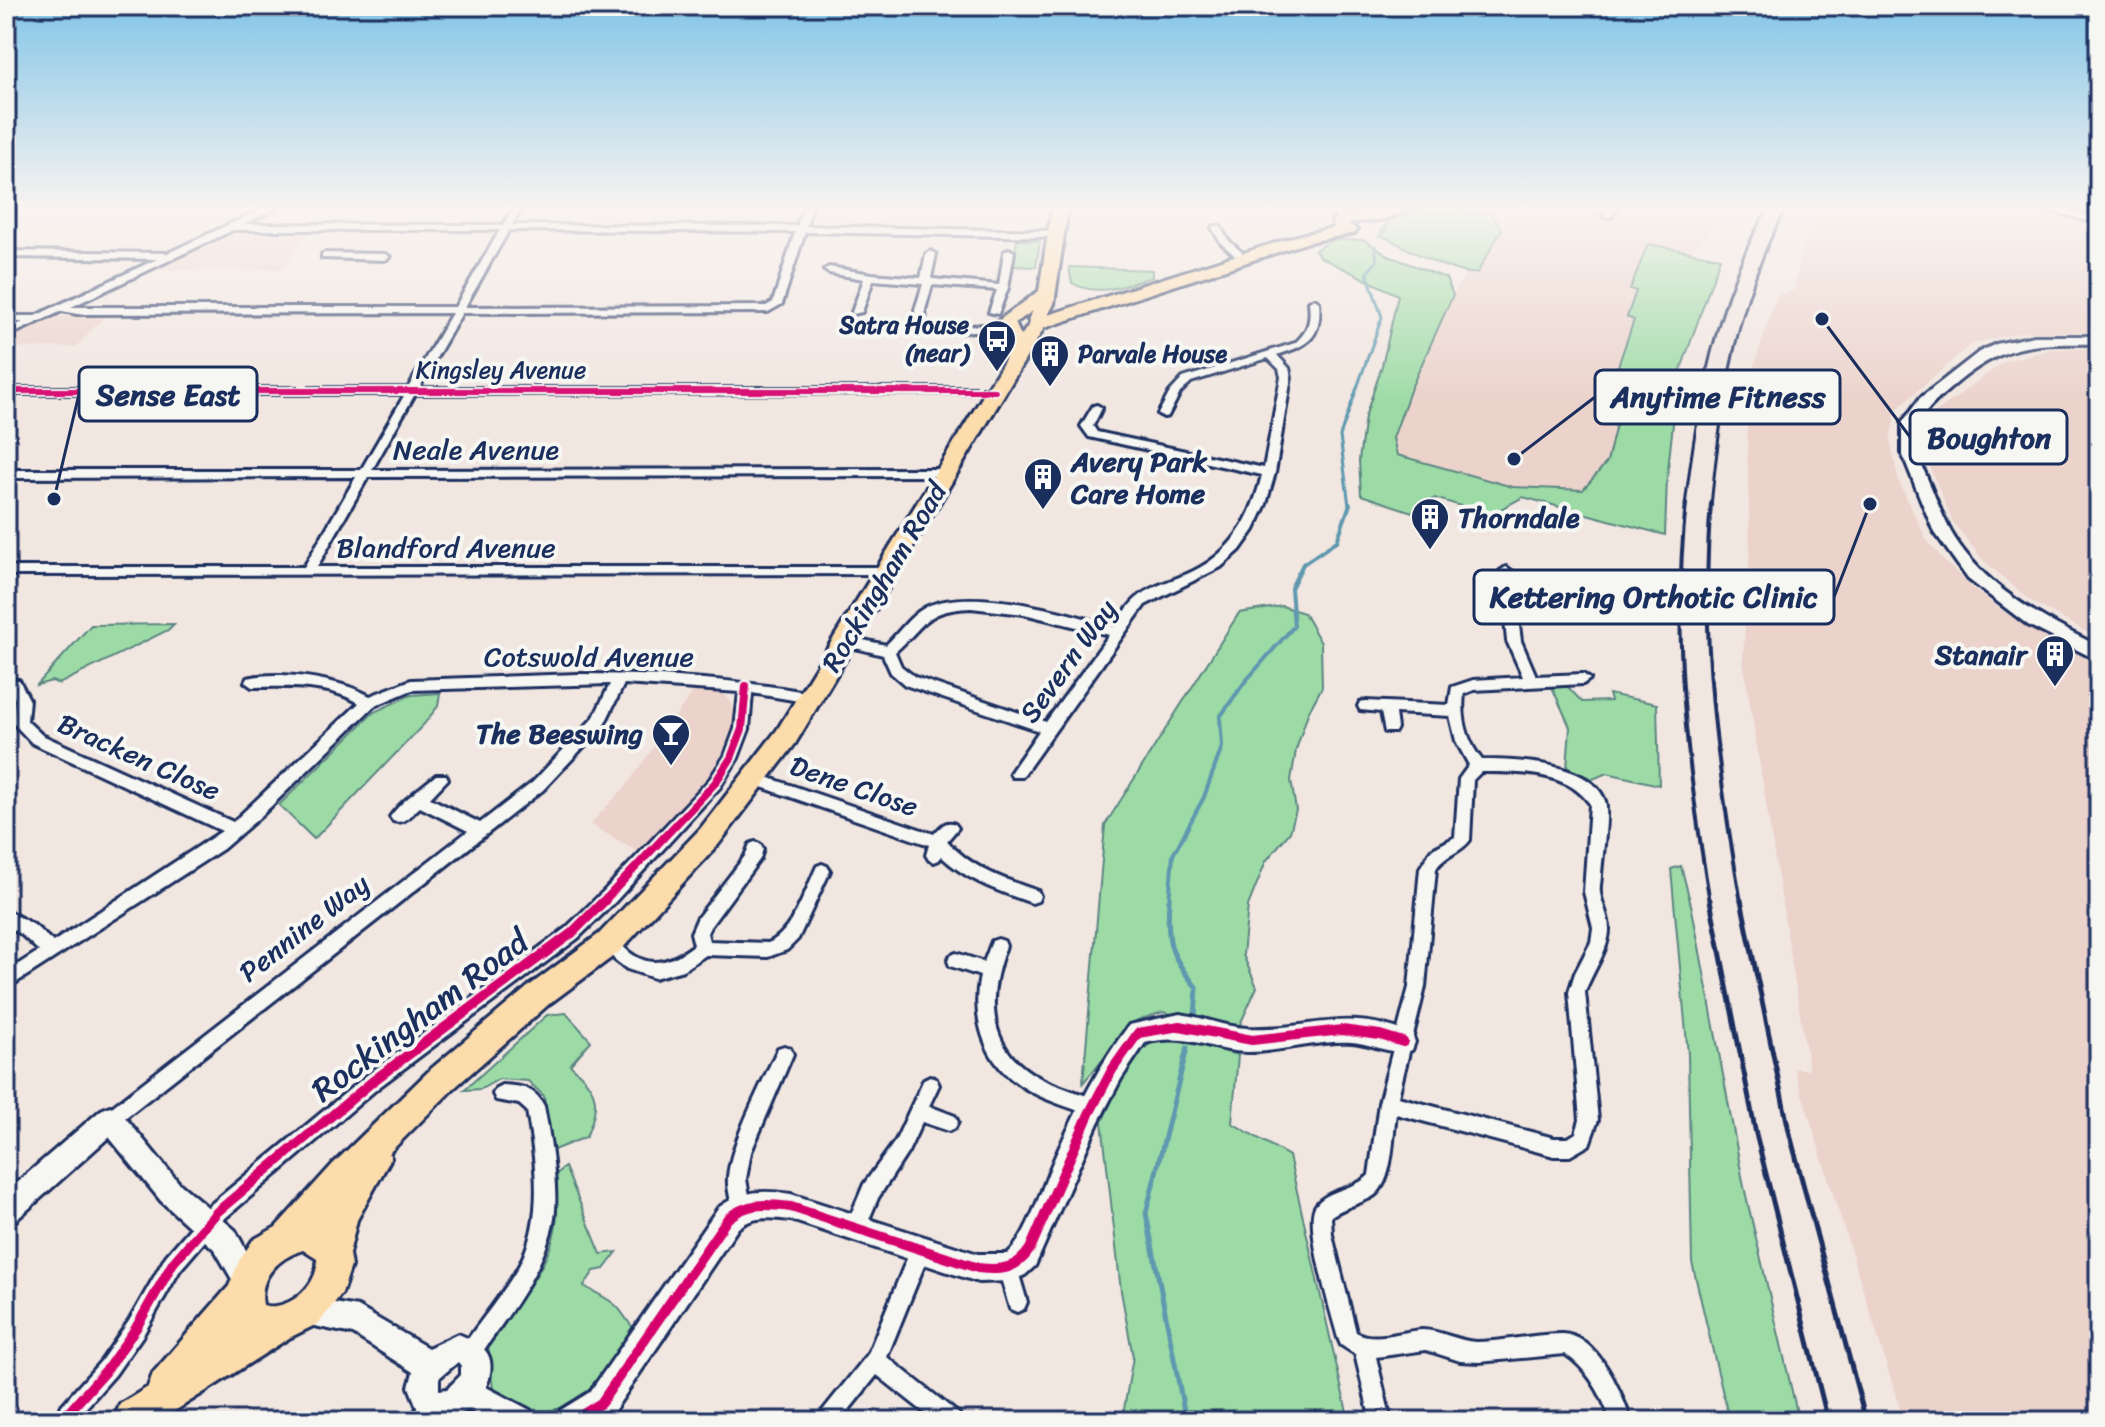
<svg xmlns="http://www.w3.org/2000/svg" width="2105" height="1427" font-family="Sriracha,sans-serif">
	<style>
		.built { fill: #ebd2cb }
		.green { fill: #9cdba5; stroke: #5c8582; stroke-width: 2 }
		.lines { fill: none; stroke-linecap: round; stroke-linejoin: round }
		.stream-far2 { stroke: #5f98af; stroke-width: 3 }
		.stream-far1 { stroke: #5f98af; stroke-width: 4 }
		.stream { stroke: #5f98af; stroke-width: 5 }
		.street-casing { stroke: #1b2f5e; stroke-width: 6 }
		.secondary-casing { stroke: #1b2f5e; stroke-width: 6 }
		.primary-casing { stroke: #1b2f5e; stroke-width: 6 }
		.street { fill: #f6f6f2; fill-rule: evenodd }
		.secondary { fill: #f6f6f2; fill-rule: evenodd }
		.primary { fill: #fddcac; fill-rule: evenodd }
		.rail-far2 { stroke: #1b2f5e; stroke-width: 3 }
		.rail-far1 { stroke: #1b2f5e; stroke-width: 4 }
		.rail { stroke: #1b2f5e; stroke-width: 5 }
		.cycleway-far2-casing { stroke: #f6f6f2; stroke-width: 10 }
		.cycleway-far1-casing { stroke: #f6f6f2; stroke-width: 13 }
		.cycleway-casing { stroke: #f6f6f2; stroke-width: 15 }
		.cycleway-far2 { stroke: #d6006c; stroke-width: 6 }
		.cycleway-far1 { stroke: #d6006c; stroke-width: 8 }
		.cycleway { stroke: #d6006c; stroke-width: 10 }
		.labels { text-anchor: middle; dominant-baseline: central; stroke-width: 8; stroke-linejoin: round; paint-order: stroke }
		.far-poi-label { font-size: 24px; font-weight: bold; fill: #1b2f5e; stroke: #f6f6f2; text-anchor: end }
		.far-street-label { font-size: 24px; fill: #1b2f5e; stroke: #f6f6f2 }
		.street-label { font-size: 28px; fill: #1b2f5e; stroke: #f6f6f2 }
		.poi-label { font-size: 28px; font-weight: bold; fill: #1b2f5e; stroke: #f6f6f2; text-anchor: start }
		.near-street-label { font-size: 34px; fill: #1b2f5e; stroke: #f6f6f2 }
		.leader { fill: none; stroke: #1b2f5e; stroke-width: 3 }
		.callout-dot { fill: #1b2f5e; stroke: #f6f6f2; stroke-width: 3 }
		.callout { fill: #f6f6f2; stroke: #1b2f5e; stroke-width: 3 }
		.callout-label { font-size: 30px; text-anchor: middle; font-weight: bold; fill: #1b2f5e }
	</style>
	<rect width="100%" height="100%" fill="#f1e6e0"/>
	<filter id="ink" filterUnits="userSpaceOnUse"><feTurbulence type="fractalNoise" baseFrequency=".0125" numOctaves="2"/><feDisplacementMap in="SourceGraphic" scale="16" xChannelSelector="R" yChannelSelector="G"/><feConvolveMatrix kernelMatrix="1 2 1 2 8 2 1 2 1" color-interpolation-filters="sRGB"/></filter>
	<g filter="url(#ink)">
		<path class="built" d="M1509,207H1606L1601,213L1616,218L1626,207H1728L1691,253L1648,244L1630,289L1636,290L1634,319L1618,366L1629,370L1607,462L1583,490L1513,487L1397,456L1393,439L1411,388L1453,295L1465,274L1477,273L1512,212Z
			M1821,207H1991L2008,211L2012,208L2022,207L2099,225V332H2022L1971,344L1896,410L1890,440L1899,482L1926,539L1944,561L1973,589L2023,625L2099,665V1421H1904L1794,1068L1809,1070L1743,660L1750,551L1746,390L1777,295L1794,290L1800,255Z
			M226,234H308L283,269L153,270Z
			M105,316L76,347L6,348V339L53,317Z
			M2099,348V639L2031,601L1984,561L1953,522L1930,467L1922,438L1936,412L2005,361L2052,349Z
			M694,690L722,693L730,700L735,716L731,737L707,780L638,852L590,824L627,785Z"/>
		<path class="green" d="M1427,207H1458L1469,213L1491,214L1502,229L1477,273C1454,276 1405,247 1383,236L1390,220Z
			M1017,240L1040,241L1036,267L1013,266Z
			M1332,240H1364L1389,256L1446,278L1453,295L1411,388L1393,438L1397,455L1513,487L1583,490L1607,462L1629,371L1618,366L1634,320L1627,317L1636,291L1630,289L1648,244L1720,258L1678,378L1667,478L1665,535L1523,497L1490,515L1435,498L1412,512L1361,495L1359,460L1365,417L1382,366L1398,295L1320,257L1315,250Z
			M1069,267L1152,270V277C1126,285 1098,298 1072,283Z
			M1282,606L1304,613L1321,643L1322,687L1308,713L1296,750L1291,780L1296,810L1290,832L1266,861L1248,906L1243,955L1257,987L1238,1029L1163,1012L1137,1020L1083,1083L1105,825L1239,613Z
			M174,624L168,630L59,684L52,681L37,685L91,625Z
			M1552,687H1568L1582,702L1611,701L1609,694L1657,704L1659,785L1607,773L1593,779L1567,768L1570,727Z
			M440,693L438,706L424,724L314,839L279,805L374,712L411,695Z
			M1681,866L1692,909L1744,1187L1799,1421H1735L1727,1411L1692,1262L1688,1055L1671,869Z
			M566,1013L591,1041L570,1065C600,1090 600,1103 586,1137L551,1151L544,1096L528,1081L499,1079L481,1089L464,1090L547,1015Z
			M1175,1039L1238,1055L1232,1123L1289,1156L1349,1421H1122L1133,1357L1121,1291L1102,1122L1119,1084L1140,1052L1155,1040Z
			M565,1167L601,1254L617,1252L604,1269L594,1271L584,1286C594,1292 606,1297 614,1304C624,1312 626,1322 636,1330C608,1370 585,1422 526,1408C515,1406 503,1395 493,1389L488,1342C509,1313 537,1282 550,1248C554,1238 557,1222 557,1212C557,1195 546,1177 565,1167Z"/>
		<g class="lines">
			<path class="stream-far2" d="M1379,237L1387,222
				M1349,506L1340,436L1382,317L1367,273L1377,261L1375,246"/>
			<path class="stream-far1" d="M1169,902L1173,855L1204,797L1222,747L1220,717L1244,683L1294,626L1291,588L1303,564L1337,541L1350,504"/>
			<path class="stream" d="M1169,900C1166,943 1170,956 1197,988L1195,1016
				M1186,1421L1146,1213L1187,1048"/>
			<g class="street-casing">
				<path id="street" d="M266,207H278L244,224L503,225L514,207H522L512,225L797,226L804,207H812L806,226L1057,231L1062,234L1057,237L805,232L782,304L768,312L462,313L419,388H995L999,389V393L415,394L372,470L945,469L949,470V476L368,477L317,567H886L892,571L890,574L6,575V567H304L356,477L6,478V470H361L405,394H6V388H408L452,313L77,314L62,311L6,337V330L23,322H6V316H35L157,259L6,257V251L168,253ZM233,230H500L455,307H71ZM509,230L795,232L773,302L766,306L465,307Z
					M1322,207H1333L1349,219L1341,221Z
					M1610,207H1620L1611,217H1605L1603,215Z
					M2036,207H2052L2099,218V224Z
					M1214,226H1220L1228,240L1246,256V260H1240L1221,243L1212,228Z
					M1009,249L1014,252L1008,288L998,314L989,312L997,290L932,285L925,310L926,325L941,328L1010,323L1011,325L1006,328L941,334L917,329L915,310L923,284L873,280L862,312L853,314L852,312L864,279L829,273L824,270L829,267L872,274L921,278L926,254L931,251L936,254L931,278L933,279L999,285L1004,252Z
					M325,253L385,254L390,257L385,260L322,258V254Z
					M1314,299L1319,302C1322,338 1309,345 1277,355L1289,368L1291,377L1275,473L1266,504L1254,530L1240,550L1221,567L1145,605L1022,777H1012L1010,773L1039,731L905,685L891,673L883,655L840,644L838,641L840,638L845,636L886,645C899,633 909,616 926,607C970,585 1069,613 1115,627C1121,618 1128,605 1137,598C1151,586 1171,581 1187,574C1231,555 1251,520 1262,475L1089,437L1081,426L1093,406L1097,405L1102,408L1093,426L1097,432L1264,468L1281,377L1279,369L1268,358L1191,382L1180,393L1168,416L1164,417L1158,414L1170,392L1183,378L1295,343C1309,331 1311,320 1309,302ZM971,608L1024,614L1109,635L1046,722L915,677L901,666L895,652C927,624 924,610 971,608Z
					M1506,567L1512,571L1521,641L1536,676L1583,674L1590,679L1583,684L1474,690L1464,694C1461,718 1467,741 1482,760C1515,760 1591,762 1605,801C1609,813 1602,859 1601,875C1601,881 1599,887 1600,893C1602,905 1609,917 1609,929C1609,950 1592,972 1585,992L1598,1120L1589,1145L1570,1156H1554L1396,1114C1392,1138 1394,1184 1372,1197C1359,1204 1344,1207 1331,1216L1332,1235L1356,1332C1375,1343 1401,1331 1422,1330C1440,1330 1457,1341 1476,1342C1504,1342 1533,1334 1562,1334C1598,1335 1622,1393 1631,1421H1611C1602,1395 1588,1369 1565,1354L1479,1362L1460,1361L1426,1350L1376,1357L1391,1421H1371L1355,1354L1341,1345L1338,1338C1332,1315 1303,1222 1316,1205C1328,1189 1355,1190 1369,1175L1379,1103L1409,987L1420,868L1431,850L1455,837L1459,779L1469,765L1456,741L1450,716L1395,713L1397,728L1395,732H1385L1381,712L1360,710L1358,706L1360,702L1365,701L1449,705L1452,687L1473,680L1523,677L1507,641L1500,571ZM1481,772C1518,772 1567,771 1590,804L1584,892L1593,928L1591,942L1575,973L1569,992L1580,1120L1576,1133L1568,1138H1554L1398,1097L1425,987L1436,869C1444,855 1461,853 1470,840L1473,780Z
					M579,674C658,674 734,679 811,693L818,698L811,703L752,693L749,729L738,758L720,787L614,903L578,938L379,1087L224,1219L180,1270L143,1335L115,1375L76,1419H62L59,1412L62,1405L101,1361L129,1321L166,1256L210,1205L367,1075L566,928L602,893L710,779L725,756L735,729L739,692L624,684L604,725L543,790L116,1125L110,1128L104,1125L101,1119L104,1113L468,831L420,807C412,814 404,825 393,821L390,817C401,801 421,788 436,775H446L448,779L430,798L480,823L533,782L594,717L610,684L412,690L374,706L261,816L223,849L6,989V972L39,951L22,935L6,925V910L34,925L53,942L222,831L32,743L13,723L15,699L7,684L9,680H19L29,699L27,721L42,735L233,822L359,703C326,684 289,687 252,687L245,682L247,678C282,670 339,679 370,696L411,680Z
					M755,773L934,834C941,827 945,820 955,824L958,828L947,841C972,869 1004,879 1038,891L1040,896L1038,901L1032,903C999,891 967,881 941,856L939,860L934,862L929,860L926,855L929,845L750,783L748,779L750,775Z
					M755,842L760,844L763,849L760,859L710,927L707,933L709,941L768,943C792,934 806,889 817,866L822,864L827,866L830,871L798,939L787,950L768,957L706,955L683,970L654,978L627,969L615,960L601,943L603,938L609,936C618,939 622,946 629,952C652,970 673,961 694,945L691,933L698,917L745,856L750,844Z
					M998,939L1004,941L1006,946C986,998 986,1051 1042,1079C1061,1088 1081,1093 1100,1101L1103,1107L1100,1113L1094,1116C1069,1107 1042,1100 1020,1085C984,1062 971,1017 980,976L950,966L948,961L950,956L956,953L984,962L992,941Z
					M784,1046L790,1048L793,1054L751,1152L746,1179L751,1207L749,1214L742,1216L735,1214C731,1203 727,1188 728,1177C731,1141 763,1082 778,1048Z
					M930,1076L936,1079L939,1085L929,1106L955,1116L958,1122L955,1128L949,1131L922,1122L908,1152L878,1198L862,1236L855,1239L848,1236L845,1229L864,1184L896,1140L924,1079Z
					M502,1085C520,1086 535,1087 544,1106C550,1137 560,1194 553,1224C541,1276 506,1317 477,1360L470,1363L463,1360L460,1353L463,1346C480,1321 507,1289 520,1264C544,1216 536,1161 527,1111L519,1104L496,1100L493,1094L496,1088Z
					M920,1241L927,1244L930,1251L887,1357L959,1414L962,1421H935L877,1375L840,1421H817L820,1414L868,1354L913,1244Z
					M1008,1258L1015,1261L1027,1302L1024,1309L1017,1312L1010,1309L998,1268L1001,1261Z
					M431,1394L438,1397L441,1404L432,1421H409L424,1397Z"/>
			</g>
			<g class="secondary-casing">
				<path id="secondary" d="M2034,336H2099V344C2033,343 2004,342 1952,387C1909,423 1908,436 1931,487C1937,502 1943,517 1951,532C1982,586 2044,620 2099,646V661L2028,625L1968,579L1933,530L1902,453V423L1920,398L1979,352L1996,344Z
					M1180,1014C1203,1017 1224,1027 1247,1028C1313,1031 1342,1006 1412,1034L1415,1042L1412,1050C1395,1057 1371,1043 1352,1042C1317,1040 1283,1052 1248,1052C1206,1051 1193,1032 1145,1043L1121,1079L1098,1123L1035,1266L1025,1275L1011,1281L978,1282L791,1220C771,1218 754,1215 738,1228L612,1414L600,1421H557L561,1410L590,1392L718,1208C742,1190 763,1190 791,1194L978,1254H1007C1028,1237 1044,1181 1056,1155C1077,1109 1099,1065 1129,1025Z
					M110,1106L119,1110L179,1183L235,1230L261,1278L257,1288L247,1292L237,1288L215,1250L161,1201L109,1137L16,1220L6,1223V1192L101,1110Z
					M305,1298L358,1307L428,1348L458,1334C486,1345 498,1356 486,1387L530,1410L534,1421H489L469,1410L444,1420L420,1415L409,1387L413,1372L353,1334L295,1322L291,1312L295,1302ZM458,1362L461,1366V1375L447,1389L439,1390V1378Z"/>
			</g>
			<g class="primary-casing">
				<path id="primary" d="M1052,207H1068L1054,304L1048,315L1300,235L1334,228L1332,221L1338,216L1391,207H1414L1381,220L1348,223L1357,230L1355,233L1309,242L1044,328L795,744L718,845L619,952L549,1004L453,1089L389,1153L391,1158L357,1220L349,1254L351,1266L342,1293L319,1323L289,1338L159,1421H117L115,1417L120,1404L148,1387L153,1373L229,1286L239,1261L253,1240L276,1227L333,1164L431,1069L529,986L599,934L700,829L777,730L1005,360L1007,341L997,325L998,321L1039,291ZM1033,311L1028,320L1030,323L1021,336L1015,323ZM303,1250L317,1259C320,1285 287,1313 263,1305C258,1277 278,1258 303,1250Z"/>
			</g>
			<use href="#street" class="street"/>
			<use href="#secondary" class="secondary"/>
			<use href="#primary" class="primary"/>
			<path class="rail-far2" d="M1685,506C1697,403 1715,298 1768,207
				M1711,506C1721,403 1736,299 1787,207"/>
			<path class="rail-far1" d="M1686,504C1671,636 1688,773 1710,902
				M1711,504C1699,636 1718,773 1741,902"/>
			<path class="rail" d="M1710,900L1756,1134L1828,1421
				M1741,900L1789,1131L1866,1421"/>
			<g class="cycleway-far2-casing">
				<path id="cycleway-far2" d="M6,391H995"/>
			</g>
			<g class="cycleway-far1-casing">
				<path id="cycleway-far1" d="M603,902L715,783L731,758L742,729L746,686"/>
			</g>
			<g class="cycleway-casing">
				<path id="cycleway" d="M69,1412L108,1368L136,1328L173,1263L217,1212L373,1081L572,933L605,900
					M572,1421L601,1403L728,1218C748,1202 767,1204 791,1207L978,1268C1001,1271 1017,1269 1030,1249L1089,1114L1112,1070L1138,1033L1180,1026L1252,1040L1342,1030L1380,1035L1403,1042"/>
			</g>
			<use href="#cycleway-far2" class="cycleway-far2"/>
			<use href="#cycleway-far1" class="cycleway-far1"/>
			<use href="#cycleway" class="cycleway"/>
		</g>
	</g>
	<linearGradient id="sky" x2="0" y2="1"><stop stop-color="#83c5e7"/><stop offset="0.51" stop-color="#f9f4f1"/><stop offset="1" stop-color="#f9f4f1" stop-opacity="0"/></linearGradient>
	<rect width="2105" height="407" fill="url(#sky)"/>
	<defs>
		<g id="bus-pin" transform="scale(2)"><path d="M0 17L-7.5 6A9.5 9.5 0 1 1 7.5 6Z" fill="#1b2f5e" stroke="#f6f6f2"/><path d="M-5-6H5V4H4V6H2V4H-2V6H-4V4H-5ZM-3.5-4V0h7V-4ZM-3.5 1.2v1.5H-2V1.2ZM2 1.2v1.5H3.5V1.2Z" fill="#fff"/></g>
		<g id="building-pin" transform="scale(2)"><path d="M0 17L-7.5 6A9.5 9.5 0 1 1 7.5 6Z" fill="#1b2f5e" stroke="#f6f6f2"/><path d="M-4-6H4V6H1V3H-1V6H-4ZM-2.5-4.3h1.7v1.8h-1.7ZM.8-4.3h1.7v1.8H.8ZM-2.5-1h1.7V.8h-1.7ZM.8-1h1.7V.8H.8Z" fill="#fff"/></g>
		<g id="bar-pin" transform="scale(2)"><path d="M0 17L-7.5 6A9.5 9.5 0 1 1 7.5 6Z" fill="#1b2f5e" stroke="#f6f6f2"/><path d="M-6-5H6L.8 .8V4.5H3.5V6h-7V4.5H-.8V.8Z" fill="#fff"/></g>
	</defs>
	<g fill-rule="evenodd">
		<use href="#bus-pin" x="997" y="339"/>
		<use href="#building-pin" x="1050" y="354"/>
		<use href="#building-pin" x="1043" y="477"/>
		<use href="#building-pin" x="1430" y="517"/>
		<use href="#building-pin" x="2055" y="654"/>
		<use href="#bar-pin" x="671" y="733"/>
	</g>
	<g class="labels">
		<g class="far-poi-label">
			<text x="969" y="325">Satra House<tspan x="969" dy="28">(near)</tspan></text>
			<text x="1078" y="354" text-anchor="start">Parvale House</text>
		</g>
		<g class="far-street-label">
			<text x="501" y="370">Kingsley Avenue</text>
		</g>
		<g class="street-label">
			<text x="476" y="449">Neale Avenue</text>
			<text x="446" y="547">Blandford Avenue</text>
			<text transform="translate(884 577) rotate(-59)">Rockingham Road</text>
			<text x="589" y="656">Cotswold Avenue</text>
			<text transform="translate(1068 661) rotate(-54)">Severn Way</text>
			<text transform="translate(139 757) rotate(24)">Bracken Close</text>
			<text transform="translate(854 786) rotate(19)">Dene Close</text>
			<text transform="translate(304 928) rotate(-38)">Pennine Way</text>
		</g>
		<g class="poi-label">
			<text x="1071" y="461">Avery Park<tspan x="1071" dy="32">Care Home</tspan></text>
			<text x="1458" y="517">Thorndale</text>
			<text x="2027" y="654" text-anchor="end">Stanair</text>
			<text x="643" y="733" text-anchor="end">The Beeswing</text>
		</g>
		<g class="near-street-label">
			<text transform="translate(420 1016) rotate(-37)">Rockingham Road</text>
		</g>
	</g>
	<path class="leader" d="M54 499L79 394M1514 459L1595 397M1822 319L1910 437M1870 504L1834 597"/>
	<g class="callout-dot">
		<circle cx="54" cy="499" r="8"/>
		<circle cx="1514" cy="459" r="8"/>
		<circle cx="1822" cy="319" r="8"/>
		<circle cx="1870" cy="504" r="8"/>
	</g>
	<g class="callout">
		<rect x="79" y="367" width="178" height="54" rx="8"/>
		<rect x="1595" y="370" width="245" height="54" rx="8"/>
		<rect x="1910" y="410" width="157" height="54" rx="8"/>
		<rect x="1474" y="570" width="360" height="54" rx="8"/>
	</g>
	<g class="callout-label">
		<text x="168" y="405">Sense East</text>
		<text x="1718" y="407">Anytime Fitness</text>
		<text x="1989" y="448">Boughton</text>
		<text x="1654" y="607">Kettering Orthotic Clinic</text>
	</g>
	<rect width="2105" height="1427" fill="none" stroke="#f6f6f2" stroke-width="32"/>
	<rect x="16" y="16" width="2073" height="1395" fill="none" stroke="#1b2f5e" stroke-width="3" filter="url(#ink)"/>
</svg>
